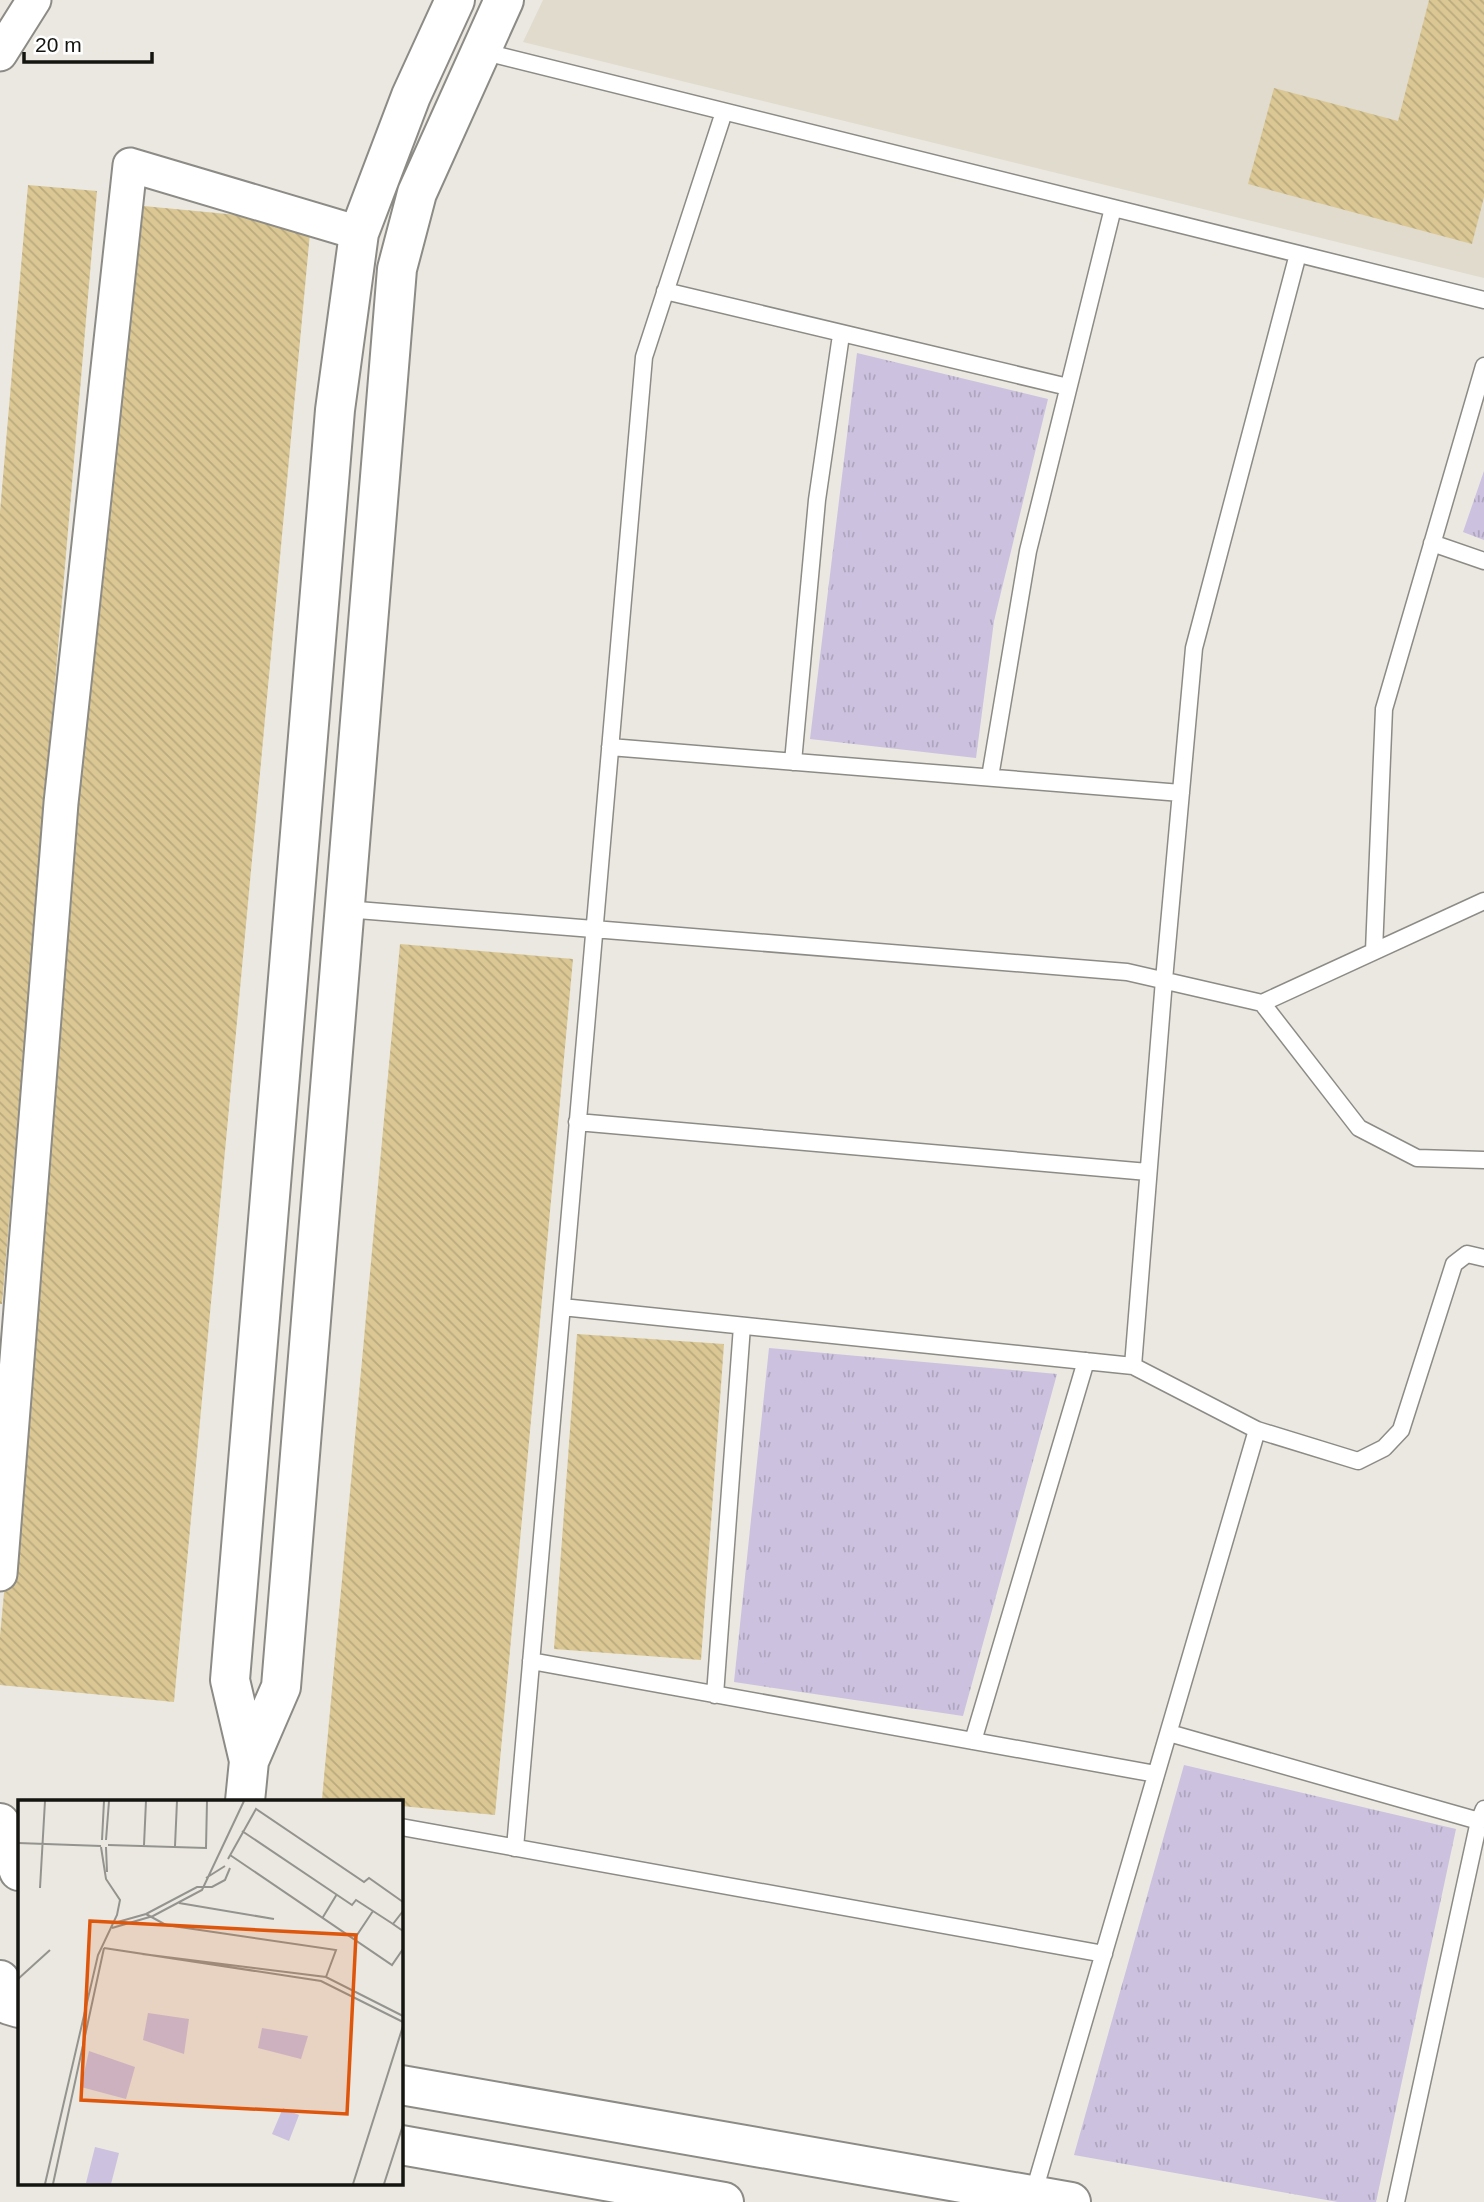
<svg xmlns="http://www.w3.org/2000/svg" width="1484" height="2202" font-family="Arial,sans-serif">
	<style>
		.built { fill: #e0dbcd }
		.park { fill: url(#park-tufts) }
		.building { fill: url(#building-back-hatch) }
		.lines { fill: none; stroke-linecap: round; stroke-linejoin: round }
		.service-casing { stroke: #8d8b85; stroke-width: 19 }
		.minor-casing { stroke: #8d8b85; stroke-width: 37 }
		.tertiary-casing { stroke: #8d8b85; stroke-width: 42 }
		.service { stroke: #fff; stroke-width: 16 }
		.minor { stroke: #fff; stroke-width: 33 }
		.tertiary { stroke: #fff; stroke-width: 38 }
		.inset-road { fill: none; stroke: #94938e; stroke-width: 2 }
		.view { fill: #dd560c; fill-opacity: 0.15; stroke: #dd560c; stroke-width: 3.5 }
		.inset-edge { fill: none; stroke: #141411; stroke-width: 3.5 }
	</style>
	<defs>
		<pattern id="park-tufts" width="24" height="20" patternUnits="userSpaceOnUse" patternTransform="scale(1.75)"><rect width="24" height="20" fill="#ccc1df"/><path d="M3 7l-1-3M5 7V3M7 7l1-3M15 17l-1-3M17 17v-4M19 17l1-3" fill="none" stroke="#aea5be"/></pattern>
		<pattern id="building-back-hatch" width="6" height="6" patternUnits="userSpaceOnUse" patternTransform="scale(1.75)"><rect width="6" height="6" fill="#dac793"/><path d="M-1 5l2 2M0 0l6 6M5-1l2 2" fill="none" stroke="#baaa7e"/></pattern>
	</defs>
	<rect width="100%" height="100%" fill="#eae8e1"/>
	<path class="built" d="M543,0H1484V278L523,42Z"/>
	<path class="park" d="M857,353L1048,399L994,621L976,758L810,739Z
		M1484,471V540L1463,532Z
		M769,1348L1057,1374L963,1716L734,1682Z
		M1184,1765L1456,1829L1376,2202H1338L1074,2155Z"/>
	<path class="building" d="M1429,0H1484V197L1472,244L1248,184L1274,88L1398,121Z
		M28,185L97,191L2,1304H0V512Z
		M133,205L311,222L174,1702L0,1685V1636Z
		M400,944L573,959L495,1815L401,1806V1801L322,1799Z
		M577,1334L724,1344L701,1660L554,1649Z"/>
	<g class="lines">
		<g class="service-casing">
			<path id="service" d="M481,51L1484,300
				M665,291L1068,387
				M1432,543L1484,561
				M610,747L1181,793
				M793,762L817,500L841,335
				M990,777L1028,551L1113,208
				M345,909L1127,972L1262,1003L1484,901
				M1374,951L1384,709L1484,366
				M1262,1003L1359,1128L1417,1158L1484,1160
				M577,1122L1148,1172
				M562,1307L1133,1366
				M1257,1430L1358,1461L1384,1448L1401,1430L1454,1264L1467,1254L1484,1258
				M531,1661L1156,1774
				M715,1695L742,1326
				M1169,1733L1479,1821
				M973,1741L1086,1361
				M401,1827L1104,1954
				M515,1848L644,357L724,112
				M1033,2195L1257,1430L1133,1366L1164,980L1194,648L1298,254
				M1396,2202L1479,1821L1484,1809"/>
		</g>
		<g class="minor-casing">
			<path id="minor" d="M0,54L34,0
				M0,1574L61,803L130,165L359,233"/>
		</g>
		<g class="tertiary-casing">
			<path id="tertiary" d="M249,1761L230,1680L335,410L359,233L411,96L455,0
				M245,1801L249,1761L281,1687L397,269L417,193L504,0
				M0,1823L19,1871
				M0,1980L9,2005L19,2008
				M401,2085L1071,2202
				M401,2145L724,2202"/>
		</g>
		<use href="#service" class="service"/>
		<use href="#minor" class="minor"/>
		<use href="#tertiary" class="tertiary"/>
	</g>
	<g transform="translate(18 1800)">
		<rect width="385" height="385" fill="#eae8e1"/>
		<path d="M130,213L171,219L166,254L125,240ZM244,228L290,236L283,259L240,248ZM71,251L117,267L108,299L63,287ZM265,308L281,315L271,341L254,334ZM77,347L101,353L93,384L68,383Z" fill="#ccc1df"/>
		<path class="inset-road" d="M224,31L334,105L338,100L375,124M84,40L86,1M88,40L91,1M0,43L83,46M90,45L188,48L189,1M126,45L128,1M157,46L159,1M88,47L89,72M212,55L374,165L385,149M210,59L238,9L346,82L351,78L385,102M188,78L207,66M22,88L27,1M161,103L256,119M385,111L375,124L385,131M128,114L148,125L318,150L308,177M305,117L319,94M96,123L128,114L179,87H194L207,80L212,68M94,128L135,116L184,90L226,1M337,138L355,111M86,148L303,181L385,222M124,154L308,177L385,216M0,179L32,150M27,384L80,155L99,115L102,100L88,79L83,47M35,384L86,148M335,384L385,226M366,384L385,325"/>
		<path class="view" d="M72,121L338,135L329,314L63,300Z"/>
		<rect width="385" height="385" class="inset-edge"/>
	</g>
	<path d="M24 52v10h128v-10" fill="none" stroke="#141411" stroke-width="3.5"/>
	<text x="35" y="52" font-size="21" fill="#141411" stroke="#ffffff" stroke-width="5" paint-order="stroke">20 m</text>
</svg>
